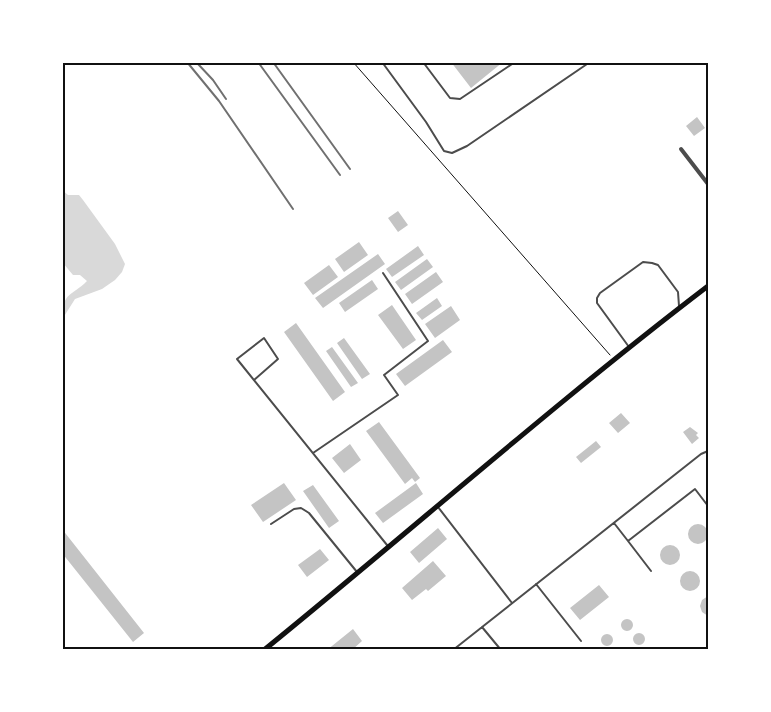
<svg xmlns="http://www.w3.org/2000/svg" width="771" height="712" font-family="'PT Serif',serif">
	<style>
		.water { fill: #d9d9d9 }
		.building { fill: #c4c4c4 }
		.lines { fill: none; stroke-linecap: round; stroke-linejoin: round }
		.path { stroke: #111; stroke-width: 1 }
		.service { stroke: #4c4c4c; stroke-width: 2 }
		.minor { stroke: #4c4c4c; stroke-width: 4 }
		.secondary { stroke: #111; stroke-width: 5 }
		.rail { stroke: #707070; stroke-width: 2 }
		.neatline { fill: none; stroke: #111; stroke-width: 2 }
	</style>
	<rect width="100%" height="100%" fill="#fff"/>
	<path class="water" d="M62,190L68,195H79L83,200L115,244L125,264L122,272L115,280L102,289L75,299L63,318C62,292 71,297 87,281L80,275H73L63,263Z"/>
	<path class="building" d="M451,62H503L471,88Z
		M697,117L705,128L694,136L686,126Z
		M398,211L408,225L398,232L388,218Z
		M359,242L368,255L344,272L335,259Z
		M418,246L424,255L392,277L386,269Z
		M378,254L385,264L323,308L315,298Z
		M427,259L433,267L401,290L395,282Z
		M329,265L338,277L313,295L304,283Z
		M436,272L443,282L412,304L405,294Z
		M372,280L378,289L345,312L339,303Z
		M437,298L442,306L422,320L416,313Z
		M392,305L416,340L403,349L378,315Z
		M451,306L460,320L435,338L425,324Z
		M296,323L345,392L333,401L284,332Z
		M344,338L370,374L362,379L337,343Z
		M443,340L452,352L405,386L396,374Z
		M332,347L358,383L351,387L326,351Z
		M621,413L630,423L618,433L609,423Z
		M379,422L420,478L415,482L412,478L405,484L366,431Z
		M690,427L698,433L696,435L699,438L692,444L683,432Z
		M596,441L601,447L581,463L576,457Z
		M350,444L361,460L344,473L332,458Z
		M284,483L296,500L263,522L251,505Z
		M416,483L423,494L383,523L375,513Z
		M313,485L339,521L329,528L303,491Z
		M688 534a10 10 0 1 1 20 0a10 10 0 1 1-20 0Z
		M438,528L447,539L419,563L410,552Z
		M62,529L144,633L133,642L62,553Z
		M660 555a10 10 0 1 1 20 0a10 10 0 1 1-20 0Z
		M320,549L329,560L307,577L298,565Z
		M433,561L446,576L428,591L426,589L412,600L402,588Z
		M680 581a10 10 0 1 1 20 0a10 10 0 1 1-20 0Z
		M599,585L609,597L580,620L570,608Z
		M708,596V616L702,612L700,606L702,600Z
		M621 625a6 6 0 1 1 12 0a6 6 0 1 1-12 0Z
		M353,629L362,641L352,650H327Z
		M633 639a6 6 0 1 1 12 0a6 6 0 1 1-12 0Z
		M601 640a6 6 0 1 1 12 0a6 6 0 1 1-12 0Z"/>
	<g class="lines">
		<path class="path" d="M353,62L610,355"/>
		<path class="service" d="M382,62L426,122L444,151L452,153L467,146L590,62
			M423,62L450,98L460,99L515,62
			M629,347L597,303V298L600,293L643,262L652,263L658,265L678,292L679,306
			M254,380L278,359L264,338L237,359L387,545
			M313,453L398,395L384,375L428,341L383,273
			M438,507L512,603
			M614,523L628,541L695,489L708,506
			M271,524L294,509L301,508L309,513L357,572
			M628,541L651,571
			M536,584L581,641
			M482,627L501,650
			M453,650L701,454L708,451"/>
		<path class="minor" d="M681,149L708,184"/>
		<path class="secondary" d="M264,650C413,529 556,402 708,286"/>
		<path class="rail" d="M187,62L219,101L293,209
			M258,62L340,175
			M273,62L350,169
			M198,64L213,80L226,99"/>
	</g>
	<rect width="771" height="712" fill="none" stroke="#ffffff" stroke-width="128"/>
	<rect x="64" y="64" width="643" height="584" class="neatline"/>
</svg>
